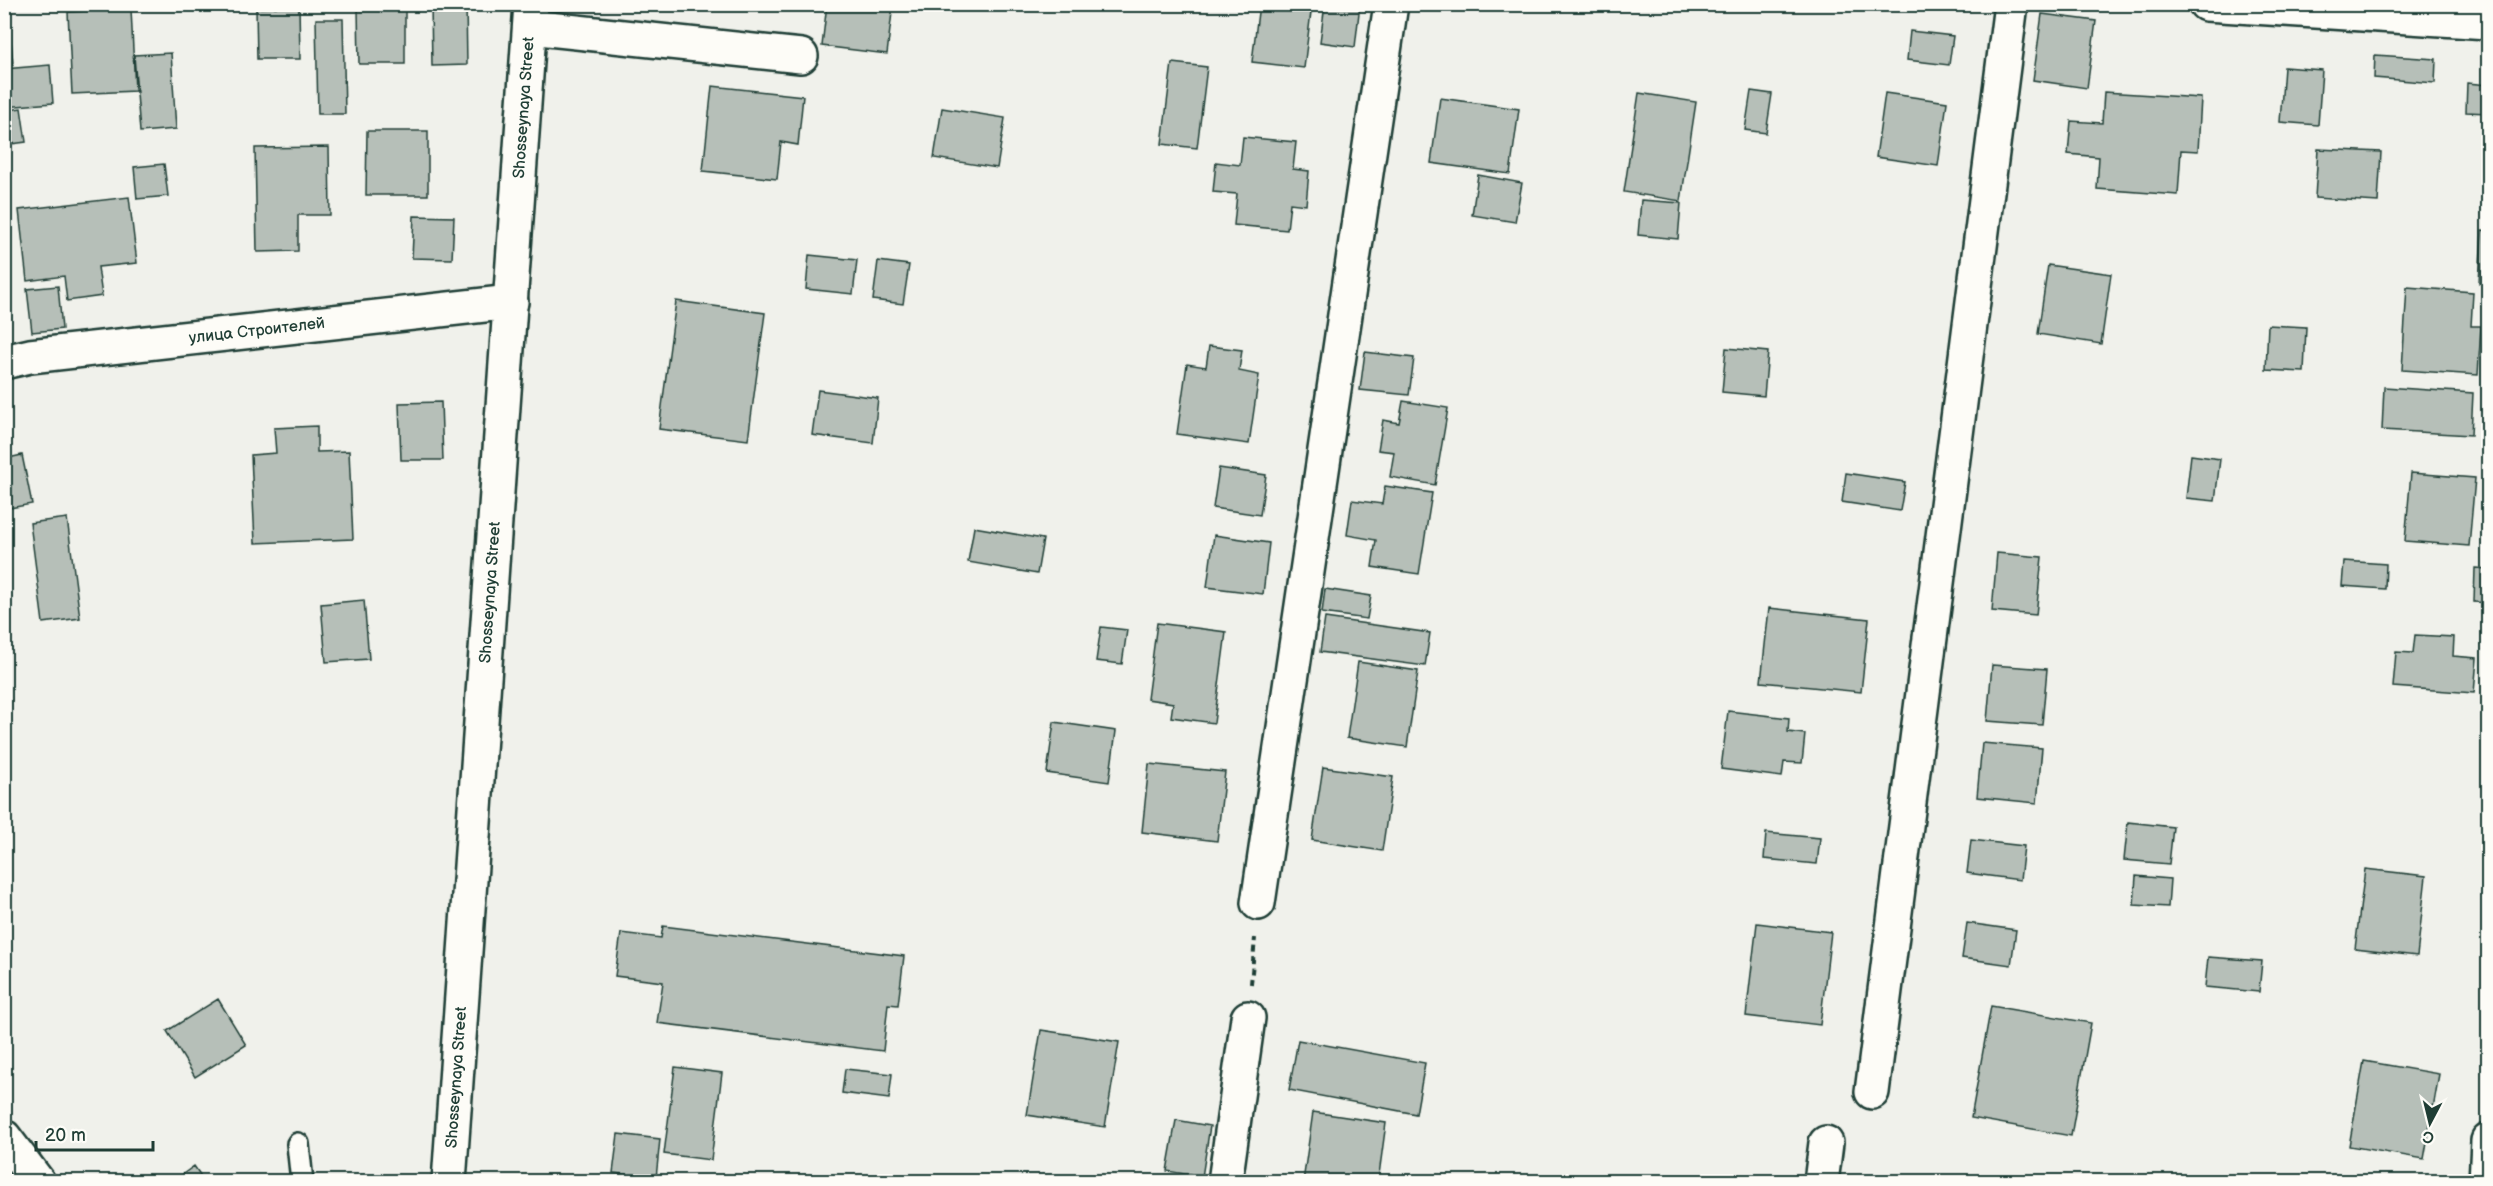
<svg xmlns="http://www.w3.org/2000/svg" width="2493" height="1186" font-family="'Balsamiq Sans',sans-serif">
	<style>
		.building { fill: #b6bfb8; stroke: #1f3d34; stroke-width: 1.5 }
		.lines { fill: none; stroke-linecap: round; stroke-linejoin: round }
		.service-casing { stroke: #1f3d34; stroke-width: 26 }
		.minor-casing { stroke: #1f3d34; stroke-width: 38 }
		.tertiary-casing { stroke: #1f3d34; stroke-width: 38 }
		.path { stroke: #1f3d34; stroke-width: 4; stroke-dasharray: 6 4.5; stroke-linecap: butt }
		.service { stroke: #fdfcf7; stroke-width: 21 }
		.minor { stroke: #fdfcf7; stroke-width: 33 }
		.tertiary { stroke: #fdfcf7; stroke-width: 33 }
		.labels { text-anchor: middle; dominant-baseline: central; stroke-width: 4.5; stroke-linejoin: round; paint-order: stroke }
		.street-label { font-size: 16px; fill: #1f3d34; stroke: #fdfcf7 }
	</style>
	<rect width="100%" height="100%" fill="#f0f1eb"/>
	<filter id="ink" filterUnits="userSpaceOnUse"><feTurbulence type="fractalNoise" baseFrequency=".0167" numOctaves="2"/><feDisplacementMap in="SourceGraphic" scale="12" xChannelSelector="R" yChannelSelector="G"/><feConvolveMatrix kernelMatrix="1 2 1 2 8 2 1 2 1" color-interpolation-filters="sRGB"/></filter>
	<g filter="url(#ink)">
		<path class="building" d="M431,4H466L467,65L432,66Z
			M734,4H796L795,11Z
			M827,4H893L887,54L822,46Z
			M1259,4H1312L1304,68L1252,62Z
			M1325,4H1360L1355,47L1320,42Z
			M299,6L300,59H257L256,8Z
			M405,7V64H359L358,8Z
			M131,9L135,91L72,94L68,12Z
			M2042,14L2096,21L2087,88L2033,80Z
			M316,19H343L345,114H318Z
			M10,26L13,65L4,66V27Z
			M1910,31L1953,36L1949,65L1907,60Z
			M171,53L176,129L140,132L134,55Z
			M2375,55L2436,59L2435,83L2374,78Z
			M1172,63L1207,67L1197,148L1162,144Z
			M50,65L53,103L4,107V69Z
			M2284,67L2322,70L2318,125L2280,122Z
			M2467,83L2488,85V113L2466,112Z
			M712,86L803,96L798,145L781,142L777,179L703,171Z
			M1751,91L1772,94L1766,133L1745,130Z
			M2104,92L2201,98L2198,151L2181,150L2178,195L2097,189L2099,157L2068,154L2071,121L2102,123Z
			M1639,93L1696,102L1681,201L1624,192Z
			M1885,93L1947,102L1938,166L1876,157Z
			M1440,98L1519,109L1510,174L1431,163Z
			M21,108L26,142L4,145V111Z
			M942,108L1005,118L997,168L934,158Z
			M367,131H428V195H366Z
			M1243,137L1296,142L1293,169L1309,171L1306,205L1290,203L1287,230L1234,225L1237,194L1213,192L1216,162L1240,165Z
			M329,147L330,215H298V251L257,252L255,148Z
			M2318,149L2381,152L2378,202L2315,198Z
			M164,164L168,196L137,199L134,167Z
			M1478,175L1522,183L1515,222L1472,215Z
			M129,197L137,263L98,267L102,296L67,301L64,276L27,281L19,210Z
			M1641,200L1681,203L1678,239L1638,235Z
			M414,216L454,217L452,259L412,258Z
			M2482,231L2488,232V284L2479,283Z
			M809,255L857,260L853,294L806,289Z
			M878,261L909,265L903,304L873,300Z
			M2048,265L2111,274L2101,344L2038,334Z
			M58,286L62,329L32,332L27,289Z
			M2407,287L2473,292L2471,326H2481L2478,375L2402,370Z
			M676,301L765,313L748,440L659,429Z
			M2268,325L2306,327L2304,372L2266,370Z
			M1209,346L1242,350L1239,371L1259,375L1249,444L1177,434L1187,364L1206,367Z
			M1726,348L1768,352L1764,396L1722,392Z
			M1365,352L1414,358L1409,395L1360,390Z
			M2384,387L2473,393L2471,435L2382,430Z
			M818,390L878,398L873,443L812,435Z
			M1403,401L1448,408L1435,485L1390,477L1394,452L1378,450L1383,420L1399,423Z
			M441,402L443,460H401L399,403Z
			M317,426V452L349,451L353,539L255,543L251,455L276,453L274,428Z
			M22,455L32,504L4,509V459Z
			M2191,455L2220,459L2215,501L2186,498Z
			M1219,468L1266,475L1260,515L1213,508Z
			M1846,473L1905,482L1900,511L1842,502Z
			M2411,473L2475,478L2469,546L2405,541Z
			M1385,486L1432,493L1419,574L1372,567L1376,540L1347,535L1352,500L1382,504Z
			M67,518L80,618L43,623L30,523Z
			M974,527L1043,539L1037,574L968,562Z
			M1214,535L1269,543L1263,594L1207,587Z
			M1997,553L2042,557L2036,615L1992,611Z
			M2344,561L2386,564L2385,589L2342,586Z
			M2475,568L2488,569V603L2474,602Z
			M1325,589L1371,596L1367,619L1322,613Z
			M364,600L369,659L326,662L321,604Z
			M1769,608L1869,619L1861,692L1761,682Z
			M1325,618L1430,633L1425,666L1320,652Z
			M1157,623L1226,632L1214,723L1171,717L1173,703L1147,699Z
			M1101,627L1127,630L1122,664L1096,661Z
			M2415,635L2454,637L2453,656L2477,658L2474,693L2393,687L2396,652L2413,653Z
			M1358,662L1418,671L1407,747L1347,738Z
			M1992,665L2047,669L2042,725L1987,721Z
			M1728,711L1789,718L1788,732L1805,734L1802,763L1784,762L1782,777L1721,769Z
			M1054,722L1116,731L1109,782L1047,773Z
			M1982,743L2042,748L2037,803L1977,797Z
			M1149,764L1225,772L1217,841L1142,832Z
			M1323,767L1393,777L1382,851L1312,840Z
			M2128,822L2173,827L2169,864L2124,860Z
			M1766,833L1820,838L1817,864L1764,859Z
			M1971,840L2024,846L2020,880L1967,873Z
			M2365,869L2426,876L2417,956L2355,949Z
			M2136,876L2170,879L2168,907L2134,905Z
			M1757,923L1831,932L1820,1025L1746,1016Z
			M1967,923L2016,930L2011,965L1962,958Z
			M663,926L904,956L898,1005L888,1004L883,1051L657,1023L663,982L615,976L621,933L661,938Z
			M2208,957L2262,961L2259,992L2205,987Z
			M218,999L246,1045L195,1077L167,1031Z
			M1991,1006L2091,1023L2071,1136L1971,1118Z
			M1041,1030L1119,1042L1105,1127L1027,1115Z
			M1298,1040L1425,1063L1416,1114L1289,1090Z
			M2364,1061L2439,1074L2424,1159L2349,1146Z
			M675,1067L722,1073L711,1160L664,1154Z
			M845,1069L892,1074L889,1099L842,1093Z
			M1313,1112L1386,1123L1378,1182H1303Z
			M1176,1120L1210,1126L1202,1177L1167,1171Z
			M618,1134L660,1139L656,1178L613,1173Z
			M194,1166L205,1182H172Z"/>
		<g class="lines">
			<g class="service-casing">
				<path id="service" d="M298,1144L302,1182"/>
			</g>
			<g class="minor-casing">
				<g id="minor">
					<path d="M2206,4L2488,22"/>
					<path d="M530,27L801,56"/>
					<path id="s1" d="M4,362L30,356L511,302"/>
					<path d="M1258,903L1391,4"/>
					<path d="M1872,1092L2011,4"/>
					<path d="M4,1137L38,1182"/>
					<path d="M1225,1182L1248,1018"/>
					<path d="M1821,1182L1826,1143"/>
					<path d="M2486,1182L2488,1141"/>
				</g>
			</g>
			<g class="tertiary-casing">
				<g id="tertiary">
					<path id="s2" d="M449,1182L531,4"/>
				</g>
			</g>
			<path class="path" d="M1251,984L1255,938"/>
			<use href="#service" class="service"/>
			<use href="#minor" class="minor"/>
			<use href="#tertiary" class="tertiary"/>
		</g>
	</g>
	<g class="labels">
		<g class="street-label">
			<text stroke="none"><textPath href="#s2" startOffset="1077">Shosseynaya Street</textPath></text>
			<text stroke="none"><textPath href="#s1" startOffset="255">улица Строителей</textPath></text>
			<text stroke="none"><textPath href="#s2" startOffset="591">Shosseynaya Street</textPath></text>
			<text stroke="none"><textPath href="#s2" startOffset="105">Shosseynaya Street</textPath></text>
		</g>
	</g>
	<rect width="2493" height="1186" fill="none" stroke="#fdfcf7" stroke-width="24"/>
	<rect x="12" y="12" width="2469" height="1162" fill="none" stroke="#1f3d34" stroke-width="2" filter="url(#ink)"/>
	<g transform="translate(2430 1123) rotate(187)" stroke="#fdfcf7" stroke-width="4.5" paint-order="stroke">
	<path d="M0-4.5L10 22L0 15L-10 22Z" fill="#1f3d34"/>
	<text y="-9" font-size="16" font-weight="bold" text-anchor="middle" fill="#1f3d34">С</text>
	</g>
	<path d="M36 1141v9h117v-9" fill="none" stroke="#1f3d34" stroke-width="3"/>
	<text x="45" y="1141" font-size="18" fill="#1f3d34" stroke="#fdfcf7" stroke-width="4.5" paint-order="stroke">20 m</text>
</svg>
